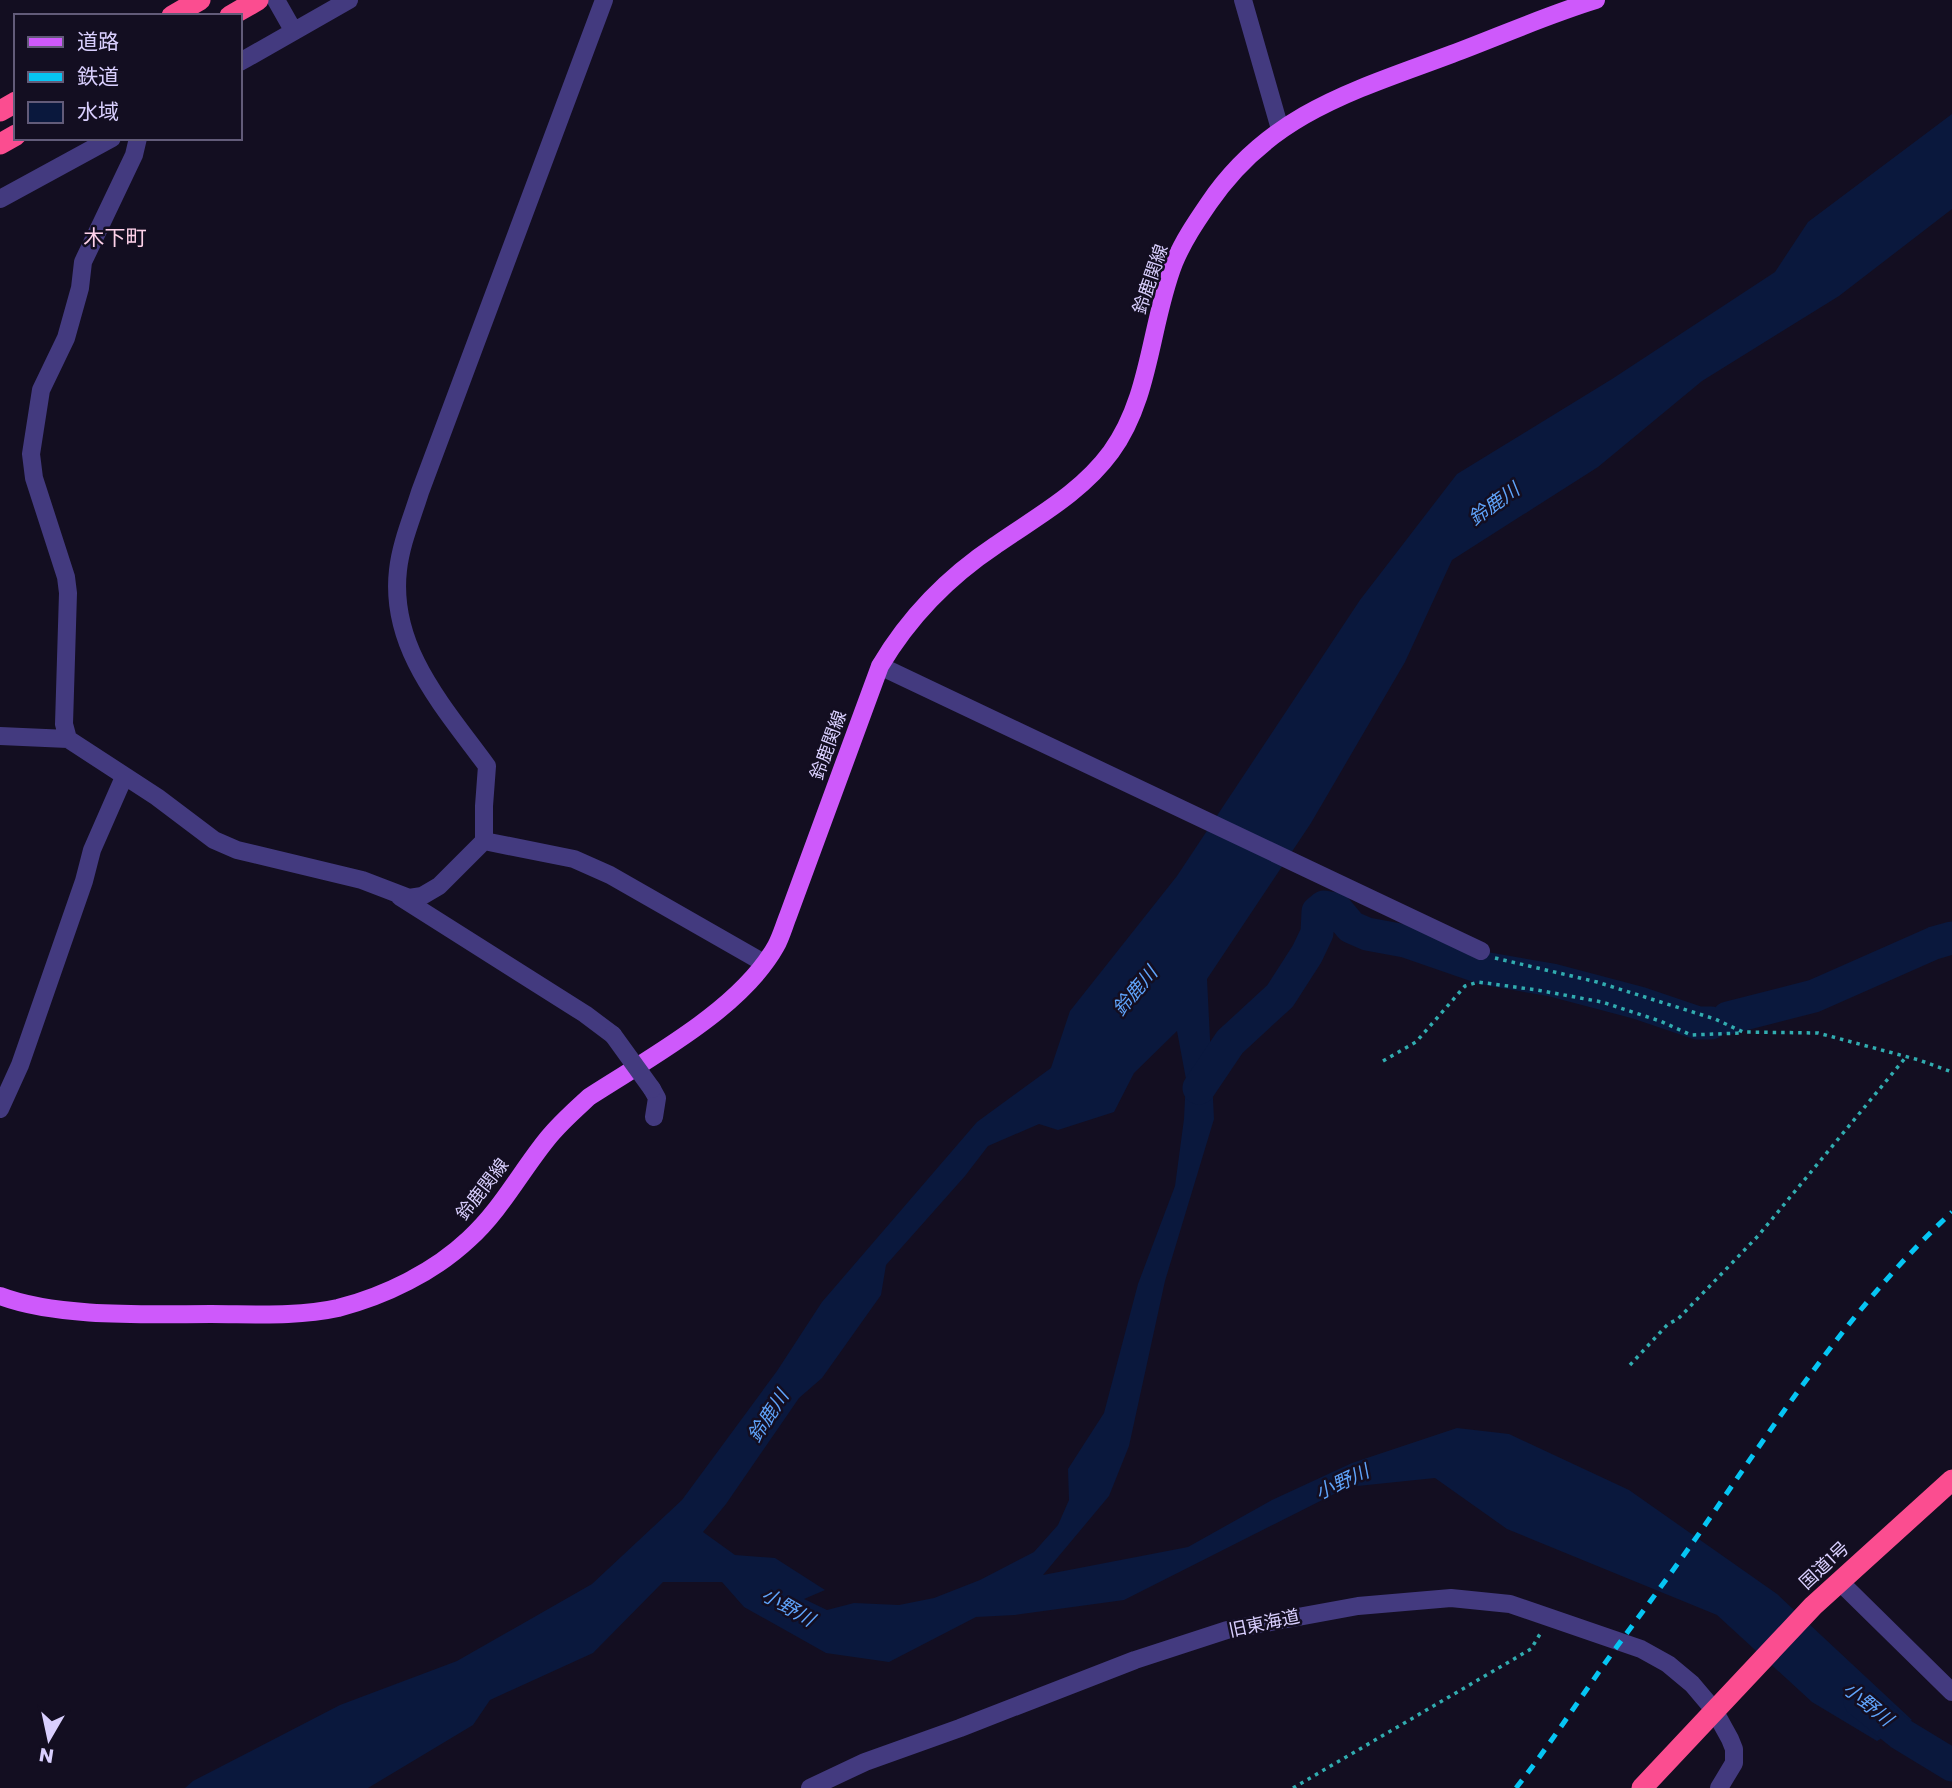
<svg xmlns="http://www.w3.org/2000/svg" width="1952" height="1788" font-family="Poppins,'Noto Sans JP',sans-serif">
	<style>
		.water { fill: #0a183d; fill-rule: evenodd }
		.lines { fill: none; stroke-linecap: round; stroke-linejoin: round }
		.river { stroke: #0a183d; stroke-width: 33 }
		.path { stroke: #31acb0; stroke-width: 3.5; stroke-dasharray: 3.5 5; stroke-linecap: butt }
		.minor { stroke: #433a7f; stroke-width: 18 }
		.major { stroke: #ce59fb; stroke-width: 18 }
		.highway { stroke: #fb4d90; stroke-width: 21 }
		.rail { stroke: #06c5f3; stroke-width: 5; stroke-dasharray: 10 9; stroke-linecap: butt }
		.minor-bridge { stroke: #433a7f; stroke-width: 18 }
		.labels { text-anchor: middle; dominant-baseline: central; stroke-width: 5; stroke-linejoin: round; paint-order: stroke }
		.street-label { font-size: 18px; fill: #d9cffe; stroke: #130e21 }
		.water-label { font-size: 19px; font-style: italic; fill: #60a4fb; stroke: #130e21 }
		.quarter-label { font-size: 21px; fill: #fed1e9; stroke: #130e21 }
	</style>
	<rect width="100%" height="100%" fill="#130e21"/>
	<path class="water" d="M1952,114V209L1839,296L1702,381L1598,467L1452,560L1405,662L1311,823L1207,979L1214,1119L1165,1281L1129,1446L1109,1496L1043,1575L1188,1547L1272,1500L1352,1463L1457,1428L1509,1434L1629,1490L1777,1594L1912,1720L1877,1741L1812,1702L1717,1615L1507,1529L1435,1478L1348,1487L1124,1600L1015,1615L976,1617L889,1662L826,1653L744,1607L722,1582H663L593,1653L490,1700L473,1725L368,1788H185L193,1781L340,1705L457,1661L592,1584L682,1500L777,1371L822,1302L977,1122L1051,1068L1070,1011L1177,876L1360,600L1457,474L1612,379L1775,272L1808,222ZM1177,1031L1186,1079L1184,1119L1175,1186L1138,1284L1104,1413L1068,1469L1069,1500L1058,1525L1034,1552L980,1580L934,1598L899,1605L854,1603L827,1610L804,1599L825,1590L775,1558L735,1555L703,1532L726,1504L799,1398L822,1378L881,1295L886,1265L965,1176L988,1146L1039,1124L1058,1130L1114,1112L1134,1073Z"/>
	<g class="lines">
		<path class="river" d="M1728,1018L1814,996L1934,943L1952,938
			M1199,1088L1230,1042L1280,996L1307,954L1317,933L1318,912L1324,907L1336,909L1351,927L1367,934L1405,941L1483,968L1552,980L1639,1003L1698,1023H1711
			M1860,1701L1901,1734L1952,1765"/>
		<path class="path" d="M1495,958L1597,982L1715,1019L1743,1032L1818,1033L1919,1060L1952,1072
			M1383,1061L1416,1042L1465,986L1478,982L1537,990L1602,1002L1660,1021L1691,1035L1741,1033
			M1630,1365L1668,1324L1678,1319L1758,1236L1906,1057
			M1293,1788L1531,1649L1540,1634"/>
		<path class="minor" d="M276,0L293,30
			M1243,0L1280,129
			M240,62L349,0
			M0,199L112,138
			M880,666L1481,951
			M0,736L68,739L157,797L214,840L237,850L362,880L409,898L422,896L439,886L484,841V806L487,766C444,707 389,648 398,570C401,543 412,518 420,492L604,0
			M68,739L64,724L68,593L66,577L34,478L31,454L41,390L66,338L80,288L83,262L134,155L138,138
			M484,841L574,859L610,875L764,963
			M400,897L585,1014L613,1035
			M652,1089L657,1098L654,1117
			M0,1109L20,1065L84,881L92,850L124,777
			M1839,1581L1952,1692
			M810,1788L865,1762L960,1728L1135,1660L1227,1630L1358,1606L1451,1598L1510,1604L1641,1649L1668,1664L1692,1684L1714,1710L1730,1739L1734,1749V1763L1719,1788"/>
		<path class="major" d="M0,1296C57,1318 149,1314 211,1314C254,1314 297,1317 338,1308C385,1296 434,1272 469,1239C501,1210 521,1171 548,1138C560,1123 575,1110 589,1097C649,1058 741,1009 776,946C781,937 784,926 788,916L880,666C909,617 948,577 996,545C1036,517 1081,493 1111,452C1151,397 1150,324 1174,263C1183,241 1196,222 1209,203C1270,113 1356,90 1452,54C1500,36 1547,15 1596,0"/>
		<path class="highway" d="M172,16L200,0
			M230,16L258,0
			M0,111L16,102
			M0,144L16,135
			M1642,1788L1813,1606L1952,1480"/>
		<path class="rail" d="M1516,1788C1553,1741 1585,1690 1621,1641C1649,1603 1678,1564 1705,1525C1780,1416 1854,1303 1952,1212"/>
		<path class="minor-bridge" d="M613,1035L652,1089"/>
	</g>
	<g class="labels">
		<g class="street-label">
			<text transform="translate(1150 279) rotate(-71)">鈴鹿関線</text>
			<text transform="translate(828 745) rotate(-70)">鈴鹿関線</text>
			<text transform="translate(482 1189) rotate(-52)">鈴鹿関線</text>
			<text transform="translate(1824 1565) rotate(-43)">国道1号</text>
			<text transform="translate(1264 1623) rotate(-12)">旧東海道</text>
		</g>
		<g class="water-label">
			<text transform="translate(1494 504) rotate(-36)">鈴鹿川</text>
			<text transform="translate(1135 991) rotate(-50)">鈴鹿川</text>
			<text transform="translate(768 1416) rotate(-57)">鈴鹿川</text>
			<text transform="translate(1342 1482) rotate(-25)">小野川</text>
			<text transform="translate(788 1607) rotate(30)">小野川</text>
			<text transform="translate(1868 1704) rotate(39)">小野川</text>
		</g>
		<g class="quarter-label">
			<text x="115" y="237">木下町</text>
		</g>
	</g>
	<rect x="14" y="14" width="228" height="126" fill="#130e21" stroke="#625b79" stroke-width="2"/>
	<rect x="28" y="37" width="35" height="10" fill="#ce59fb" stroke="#625b79" stroke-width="2"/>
	<text x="77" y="49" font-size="21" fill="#d9cffe">道路</text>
	<rect x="28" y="72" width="35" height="10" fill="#06c5f3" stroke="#625b79" stroke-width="2"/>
	<text x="77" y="84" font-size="21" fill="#d9cffe">鉄道</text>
	<rect x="28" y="102" width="35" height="21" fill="#0a183d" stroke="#625b79" stroke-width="2"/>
	<text x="77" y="119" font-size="21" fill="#d9cffe">水域</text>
	<g transform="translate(49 1739) rotate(189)" stroke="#130e21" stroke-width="5" paint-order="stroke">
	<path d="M0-5L12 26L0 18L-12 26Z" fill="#d9cffe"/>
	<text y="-10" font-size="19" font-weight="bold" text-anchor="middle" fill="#d9cffe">N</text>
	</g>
</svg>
